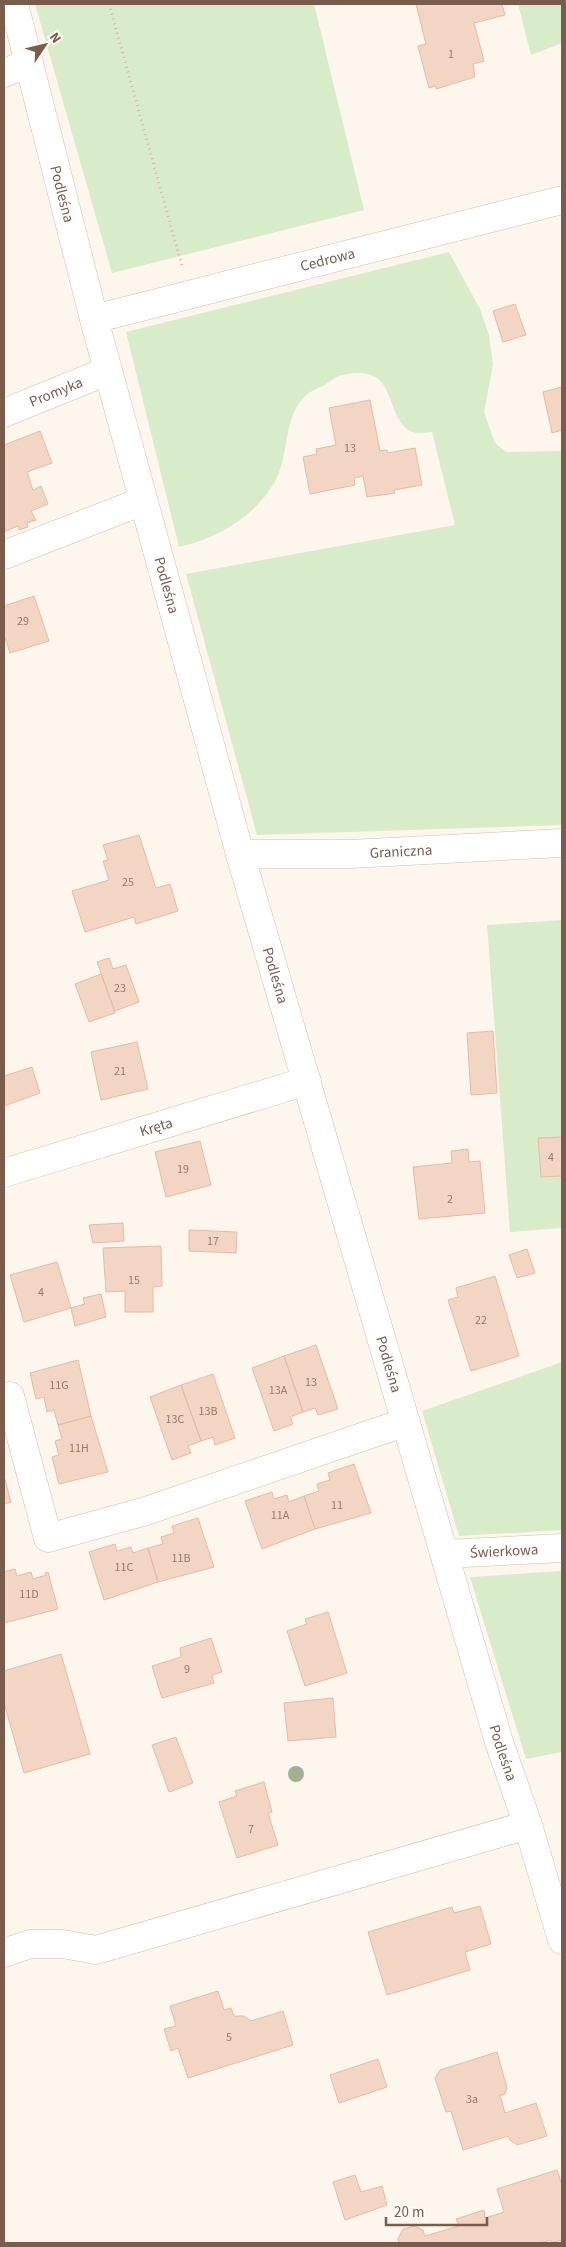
<svg xmlns="http://www.w3.org/2000/svg" width="566" height="2247" font-family="'Source Sans 3',sans-serif">
	<style>
		.green { fill: #d8ecc9 }
		.building { fill: #f3d5c3; stroke: #e6bba3 }
		.lines { fill: none; stroke-linecap: round; stroke-linejoin: round }
		.minor-casing { stroke: #d1beb0; stroke-width: 29 }
		.path { stroke: #d9b8a5; stroke-width: 3; stroke-dasharray: 1 4; stroke-linecap: butt }
		.minor { stroke: #fff; stroke-width: 28 }
		.tree { fill: #a0b28e }
		.labels { text-anchor: middle; dominant-baseline: central; stroke-width: 4.5; stroke-linejoin: round; paint-order: stroke }
		.number-label { font-size: 12px; fill: #987a6a }
		.street-label { font-size: 15px; fill: #7a5c4d; stroke: #fffaf3 }
	</style>
	<rect width="100%" height="100%" fill="#fdf6ec"/>
	<path class="green" d="M35,4H314L364,210L112,273Z
		M518,4H562V43L531,55Z
		M449,252L480,309L489,335L493,365L484,412L495,443L506,452L562,451V825L257,835L186,574L455,525L432,432C424,433 415,435 407,429C384,410 397,363 343,375C336,376 329,382 323,386C318,388 311,391 306,395C282,417 290,457 274,483C253,518 218,538 179,547L126,332Z
		M562,920V1228L510,1232L487,925Z
		M562,1362V1530L459,1536L422,1411Z
		M562,1571V1752L526,1759L470,1577Z"/>
	<path class="building" d="M416,4H502L505,15L474,23L484,61L473,64L475,77L436,89V86L429,88L418,46L426,44Z
		M515,304L526,335L503,342L493,311Z
		M562,387V430L552,433L543,392Z
		M370,400L380,451L387,450L388,453L415,448L422,485L394,490L395,493L367,497L363,476L354,478L355,485L310,494L303,457L317,454L316,449L336,445L329,408Z
		M40,431L52,463L27,472L33,490L41,486L48,504L31,511L36,520L27,523L28,527L19,530L18,526L4,532V445Z
		M34,596L49,641L10,653L4,635V606Z
		M139,835L156,888L170,884L178,911L136,924L134,917L85,932L72,891L109,880L103,861L108,860L103,845Z
		M109,958L113,969L126,965L139,1002L115,1011L97,962Z
		M101,974L115,1013L89,1022L75,984Z
		M493,1031L497,1093L471,1095L467,1033Z
		M137,1042L148,1089L101,1100L91,1052Z
		M32,1067L40,1093L4,1106V1076Z
		M562,1137V1176L541,1177L538,1138Z
		M200,1141L211,1185L166,1197L155,1152Z
		M468,1149L469,1162L480,1161L485,1213L419,1219L413,1167L452,1163L451,1151Z
		M123,1223L124,1241L93,1243L89,1225Z
		M189,1230L237,1232L236,1253L189,1251Z
		M161,1246L162,1286L153,1287V1312H125V1291L106,1292L103,1248Z
		M527,1249L535,1273L517,1278L509,1255Z
		M57,1262L71,1308L24,1322L10,1275Z
		M495,1276L519,1356L471,1371L448,1300L458,1297L456,1288Z
		M101,1294L106,1317L75,1326L71,1308L85,1304L83,1298Z
		M316,1345L338,1409L318,1415L315,1408L303,1412L284,1356Z
		M284,1356L303,1412L290,1417L293,1424L274,1431L252,1368Z
		M78,1360L91,1416L58,1425L54,1410L47,1412L44,1397L36,1399L30,1373Z
		M213,1374L235,1438L215,1445L213,1437L201,1441L181,1385Z
		M181,1385L201,1441L188,1446L191,1453L172,1460L150,1397Z
		M91,1416L108,1472L59,1484L52,1457L59,1455L55,1441L62,1439L58,1425Z
		M354,1464L371,1513L315,1529L304,1496L319,1491L317,1484L330,1480L328,1473Z
		M4,1476L11,1502L4,1504Z
		M272,1492L274,1499L287,1495L289,1502L304,1496L315,1529L262,1549L245,1501Z
		M198,1518L214,1567L158,1582L148,1548L163,1544L161,1537L174,1533L172,1526Z
		M115,1544L117,1551L131,1547L133,1553L148,1548L158,1582L104,1600L89,1552Z
		M15,1569L17,1576L31,1572L33,1579L46,1575L45,1573L48,1572L58,1609L4,1623V1572Z
		M328,1612L347,1673L305,1686L287,1631L307,1624L305,1619Z
		M211,1638L222,1672L212,1675L214,1683L162,1698L152,1666L181,1657L180,1648Z
		M61,1654L90,1754L24,1773L4,1703V1671Z
		M333,1698L336,1737L288,1741L284,1703Z
		M176,1737L193,1783L169,1792L152,1745Z
		M264,1782L272,1812L268,1813L278,1845L237,1858L219,1802L237,1796L235,1791Z
		M480,1906L491,1944L465,1952L470,1970L387,1995L368,1932L452,1907L454,1913Z
		M218,1991L224,2010L231,2008L234,2016H244L251,2021L283,2011L293,2045L188,2078L178,2048L171,2051L164,2029L176,2026L170,2006Z
		M497,2052L507,2088L504,2095H500L505,2113L536,2103L547,2136L517,2145L510,2140L508,2136L463,2150L451,2111L446,2112L435,2078L440,2070Z
		M378,2059L387,2087L339,2103L330,2075Z
		M557,2170L562,2185V2240L551,2243V2240L540,2243H399L398,2239L403,2229L414,2226L423,2230L425,2236L459,2226L456,2219L484,2210L485,2218L504,2212L497,2189Z
		M355,2175L361,2192L382,2186L387,2205L345,2220L333,2182Z"/>
	<g class="lines">
		<g class="minor-casing">
			<g id="minor">
				<path id="s1" d="M14,4L94,319L240,854L499,1742L528,1825L562,1940"/>
				<path d="M4,73L29,63"/>
				<path id="s2" d="M94,319L562,200"/>
				<path id="s3" d="M4,413L107,371"/>
				<path d="M4,555L143,501"/>
				<path id="s4" d="M240,854H350L562,843"/>
				<path id="s5" d="M4,1173L307,1081"/>
				<path d="M10,1396L48,1538L146,1511L406,1422"/>
				<path id="s6" d="M445,1554L562,1548"/>
				<path d="M4,1953L30,1944H63L96,1950L528,1825"/>
			</g>
		</g>
		<path class="path" d="M109,4L182,266"/>
		<use href="#minor" class="minor"/>
	</g>
	<circle class="tree" cx="296" cy="1774" r="8"/>
	<g class="labels">
		<g class="number-label">
			<text x="451" y="54">1</text>
			<text x="350" y="448">13</text>
			<text x="23" y="621">29</text>
			<text x="128" y="882">25</text>
			<text x="120" y="988">23</text>
			<text x="120" y="1071">21</text>
			<text x="551" y="1157">4</text>
			<text x="183" y="1169">19</text>
			<text x="450" y="1199">2</text>
			<text x="213" y="1241">17</text>
			<text x="134" y="1280">15</text>
			<text x="41" y="1292">4</text>
			<text x="481" y="1320">22</text>
			<text x="311" y="1382">13</text>
			<text x="59" y="1385">11G</text>
			<text x="278" y="1390">13A</text>
			<text x="208" y="1411">13B</text>
			<text x="175" y="1419">13C</text>
			<text x="79" y="1448">11H</text>
			<text x="337" y="1505">11</text>
			<text x="280" y="1515">11A</text>
			<text x="181" y="1558">11B</text>
			<text x="124" y="1567">11C</text>
			<text x="29" y="1594">11D</text>
			<text x="187" y="1669">9</text>
			<text x="251" y="1829">7</text>
			<text x="229" y="2037">5</text>
			<text x="472" y="2099">3a</text>
		</g>
		<g class="street-label">
			<text stroke="none"><textPath href="#s1" startOffset="196">Podleśna</textPath></text>
			<text stroke="none"><textPath href="#s2" startOffset="241">Cedrowa</textPath></text>
			<text stroke="none"><textPath href="#s3" startOffset="56">Promyka</textPath></text>
			<text stroke="none"><textPath href="#s1" startOffset="601">Podleśna</textPath></text>
			<text stroke="none"><textPath href="#s4" startOffset="161">Graniczna</textPath></text>
			<text stroke="none"><textPath href="#s1" startOffset="1006">Podleśna</textPath></text>
			<text stroke="none"><textPath href="#s5" startOffset="159">Kręta</textPath></text>
			<text stroke="none"><textPath href="#s1" startOffset="1411">Podleśna</textPath></text>
			<text stroke="none"><textPath href="#s6" startOffset="59">Świerkowa</textPath></text>
			<text stroke="none"><textPath href="#s1" startOffset="1816">Podleśna</textPath></text>
		</g>
	</g>
	<rect width="566" height="2247" fill="none" stroke="#7a5c4d" stroke-width="10"/>
	<g transform="translate(45 45) rotate(55)" stroke="#fffaf3" stroke-width="4" paint-order="stroke">
	<path d="M0-4L9 19L0 12L-9 19Z" fill="#7a5c4d"/>
	<text y="-8" font-size="14" font-weight="bold" text-anchor="middle" fill="#7a5c4d">N</text>
	</g>
	<path d="M386 2217v8h101v-8" fill="none" stroke="#7a5c4d" stroke-width="2.5"/>
	<text x="394" y="2217" font-size="15" fill="#7a5c4d" stroke="#fffaf3" stroke-width="4" paint-order="stroke">20 m</text>
</svg>
